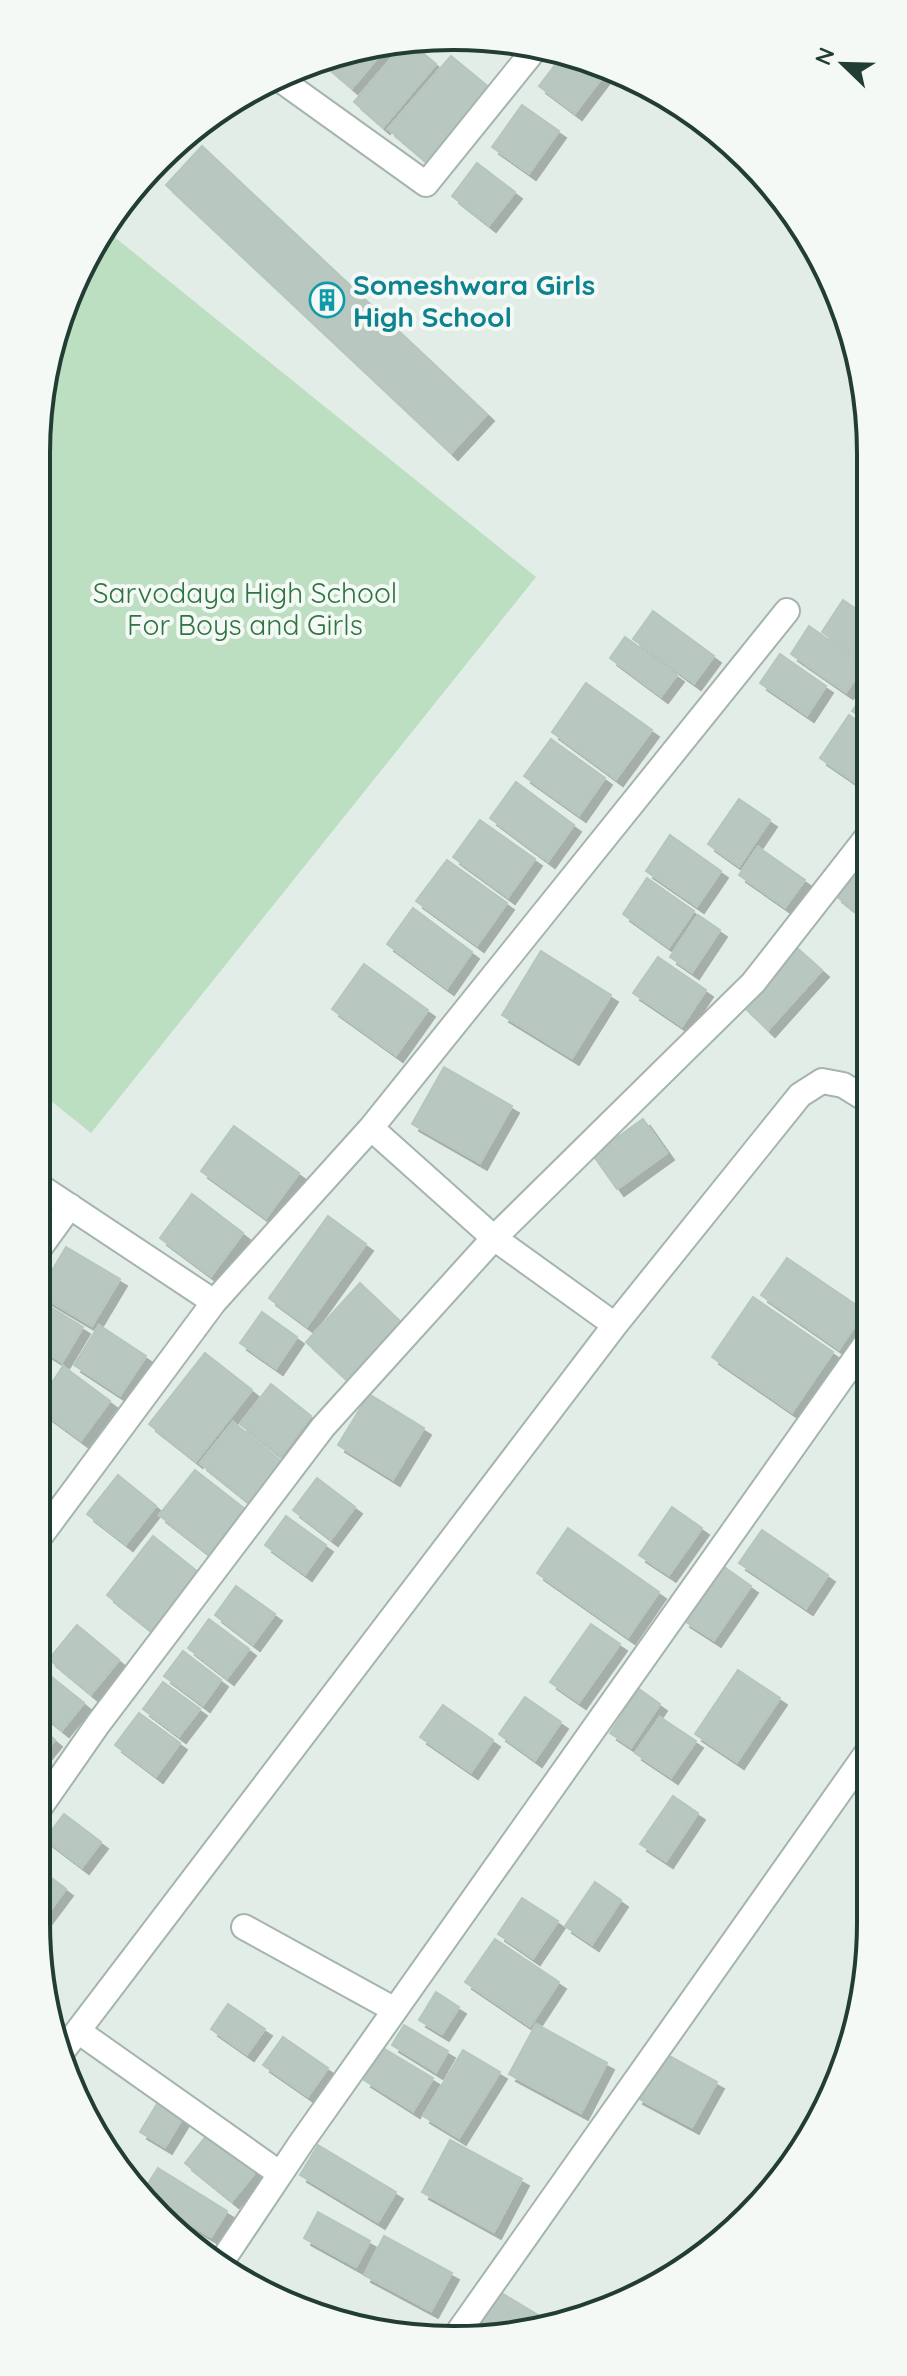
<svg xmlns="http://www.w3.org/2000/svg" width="907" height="2376" font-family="Quicksand,sans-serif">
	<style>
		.green { fill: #bcdec1 }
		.building { fill: #b8c8c0; stroke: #b5c7bd; stroke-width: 2; filter: url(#shadow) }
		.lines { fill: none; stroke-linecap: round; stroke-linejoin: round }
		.minor-casing { stroke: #a5b5ae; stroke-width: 28 }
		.minor { stroke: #fff; stroke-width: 24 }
		.labels { text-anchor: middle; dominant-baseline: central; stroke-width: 8; stroke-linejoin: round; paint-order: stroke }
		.culture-label { font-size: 28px; font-weight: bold; fill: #0d838f; stroke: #f4f9f6; text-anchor: start }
		.park-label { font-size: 28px; fill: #2c7540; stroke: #f4f9f6 }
		.rim { fill: none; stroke: #223e34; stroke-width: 4 }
	</style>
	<defs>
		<filter id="shadow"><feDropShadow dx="7" dy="7" stdDeviation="0" flood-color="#0004"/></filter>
	</defs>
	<rect width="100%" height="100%" fill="#e3ede7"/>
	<path class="green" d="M107,231L536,577L91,1133L36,1089V453L50,345Z"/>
	<path class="building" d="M407,40L436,64L383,127L354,102Z
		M390,43L352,88L325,65Z
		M565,52L607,71L575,113L539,86Z
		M451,56L491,89L428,163L388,129Z
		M522,105L559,131L529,173L492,147Z
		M202,146L487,414L451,453L166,185Z
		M477,163L515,192L489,225L452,196Z
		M843,600L868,617V638L856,655L822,632Z
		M653,611L714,656L694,683L633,639Z
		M809,626L865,665L846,692L791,654Z
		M625,637L677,675L661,696L610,658Z
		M780,654L826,686L807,715L760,683Z
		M586,683L652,730L616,779L552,732Z
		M867,690L868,691V722L852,711Z
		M849,715L868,728V791L820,758Z
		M551,739L605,778L579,815L524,776Z
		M516,782L574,825L548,861L490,818Z
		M739,799L770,820L739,866L708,844Z
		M480,820L535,859L508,897L453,857Z
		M670,835L721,871L697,906L646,871Z
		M758,847L805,880L785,907L739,875Z
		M447,860L507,903L477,945L416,901Z
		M856,868L869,877V917L866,920L835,895Z
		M647,878L694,911L669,947L623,914Z
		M413,908L472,952L447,988L387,944Z
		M698,915L720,930L692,972L670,957Z
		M796,947L822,970L768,1030L743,1006Z
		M541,951L611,995L572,1058L502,1015Z
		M658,957L706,990L682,1026L633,993Z
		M364,964L428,1010L396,1055L332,1009Z
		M444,1067L512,1106L480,1163L412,1124Z
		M643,1119L667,1153L617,1189L593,1155Z
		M234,1126L299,1173L266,1218L201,1171Z
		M192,1194L243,1233L211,1276L160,1238Z
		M328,1216L366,1244L307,1326L269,1298Z
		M66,1247L120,1279L92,1326L38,1294Z
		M787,1258L865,1311L839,1349L761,1295Z
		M360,1283L402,1323L348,1381L306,1342Z
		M753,1297L833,1352L792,1412L712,1357Z
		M36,1298L83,1327L62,1362L36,1346Z
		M262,1312L297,1337L276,1368L240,1343Z
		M99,1325L146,1356L120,1395L74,1365Z
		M205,1353L252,1390L196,1461L149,1424Z
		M63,1366L110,1401L81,1440L36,1407Z
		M271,1384L311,1416L281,1456L240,1424Z
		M369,1394L424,1428L393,1479L338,1445Z
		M233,1422L282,1462L250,1503L200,1463Z
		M195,1470L245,1509L209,1554L159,1515Z
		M118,1475L156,1506L126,1544L87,1514Z
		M317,1478L355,1507L331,1539L293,1510Z
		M672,1507L702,1528L669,1575L639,1555Z
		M286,1516L326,1545L305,1574L265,1545Z
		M568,1528L659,1592L628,1637L537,1573Z
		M762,1530L828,1575L806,1608L739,1563Z
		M153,1536L198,1572L152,1631L107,1595Z
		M720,1564L751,1586L714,1640L683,1620Z
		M236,1586L275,1614L253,1644L215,1615Z
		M209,1619L249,1649L227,1678L188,1648Z
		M591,1624L620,1644L579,1702L550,1682Z
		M77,1625L119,1660L91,1694L49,1659Z
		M183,1651L221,1680L203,1705L164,1676Z
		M43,1670L84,1703L62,1730L36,1709V1678Z
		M738,1670L780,1698L737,1762L695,1734Z
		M163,1682L200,1709L179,1736L143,1709Z
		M639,1689L660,1704L631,1747L610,1733Z
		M525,1697L561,1722L535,1760L499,1734Z
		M443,1705L493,1740L471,1772L420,1737Z
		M139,1713L180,1743L156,1776L115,1745Z
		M660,1717L696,1741L671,1777L635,1753Z
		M36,1724L55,1740L36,1763Z
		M673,1796L698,1813L666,1861L640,1844Z
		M64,1814L101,1842L82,1867L45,1839Z
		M36,1866L66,1889L42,1921L36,1917Z
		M595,1882L621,1900L592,1944L565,1926Z
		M522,1898L558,1921L533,1958L498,1934Z
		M495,1939L559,1982L530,2026L465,1982Z
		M436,1992L459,2007L442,2034L419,2020Z
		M228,2004L265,2029L247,2054L211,2029Z
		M536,2024L607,2063L581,2113L509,2074Z
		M404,2025L448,2051L436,2072L392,2045Z
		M283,2037L328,2068L308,2096L263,2065Z
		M383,2048L433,2078L413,2111L364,2080Z
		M463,2050L500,2072L459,2138L423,2116Z
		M660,2051L717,2082L692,2127L636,2097Z
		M163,2094L188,2109L165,2147L140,2132Z
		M214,2126L262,2164L232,2201L185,2163Z
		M450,2140L522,2179L494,2232L422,2192Z
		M318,2145L396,2192L378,2222L300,2175Z
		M158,2168L227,2211L211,2237L141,2195Z
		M318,2212L370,2241L356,2267L304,2238Z
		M384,2236L452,2273L431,2311L364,2275Z
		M485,2283L553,2324L535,2332L504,2333L468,2312Z"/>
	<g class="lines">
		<g class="minor-casing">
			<path id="minor" d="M281,80L426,184L535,49
				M36,1184L214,1302
				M36,1253L70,1206
				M615,1325L800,1095L822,1081L843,1085L869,1101
				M36,1542L214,1302L371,1128L787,611
				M36,1813L98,1724L323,1427L494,1238L371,1128
				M244,1927L395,2010
				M78,2031L279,2173
				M58,2057L615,1325L494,1238L753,983L868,836
				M220,2264L301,2143L870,1338
				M457,2334L871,1747"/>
		</g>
		<use href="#minor" class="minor"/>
	</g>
	<defs>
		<g id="building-ring" transform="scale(1.8)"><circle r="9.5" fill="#f4f9f6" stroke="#0f9aa8" stroke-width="1.5"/><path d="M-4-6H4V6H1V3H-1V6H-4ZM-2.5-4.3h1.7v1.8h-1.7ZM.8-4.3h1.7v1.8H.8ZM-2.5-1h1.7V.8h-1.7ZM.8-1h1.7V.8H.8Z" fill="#0f9aa8"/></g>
	</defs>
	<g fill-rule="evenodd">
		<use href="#building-ring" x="327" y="300"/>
	</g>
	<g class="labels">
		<g class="culture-label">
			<text x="353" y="284">Someshwara Girls<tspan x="353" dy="32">High School</tspan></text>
		</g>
		<g class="park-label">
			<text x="245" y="592">Sarvodaya High School<tspan x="245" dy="32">For Boys and Girls</tspan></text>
		</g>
	</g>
	<path d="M0 0H907V2376H0ZM453 50H454A403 403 0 0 1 857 453V1923A403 403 0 0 1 454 2326H453A403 403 0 0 1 50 1923V453A403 403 0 0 1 453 50Z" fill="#f4f9f6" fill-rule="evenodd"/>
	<path class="rim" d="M453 50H454A403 403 0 0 1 857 453V1923A403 403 0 0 1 454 2326H453A403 403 0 0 1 50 1923V453A403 403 0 0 1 453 50Z"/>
	<g transform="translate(843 64) rotate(293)" stroke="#f4f9f6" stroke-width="6" paint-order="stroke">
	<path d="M0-6L14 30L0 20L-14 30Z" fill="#223e34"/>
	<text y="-12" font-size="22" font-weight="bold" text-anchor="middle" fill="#223e34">N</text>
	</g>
</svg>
